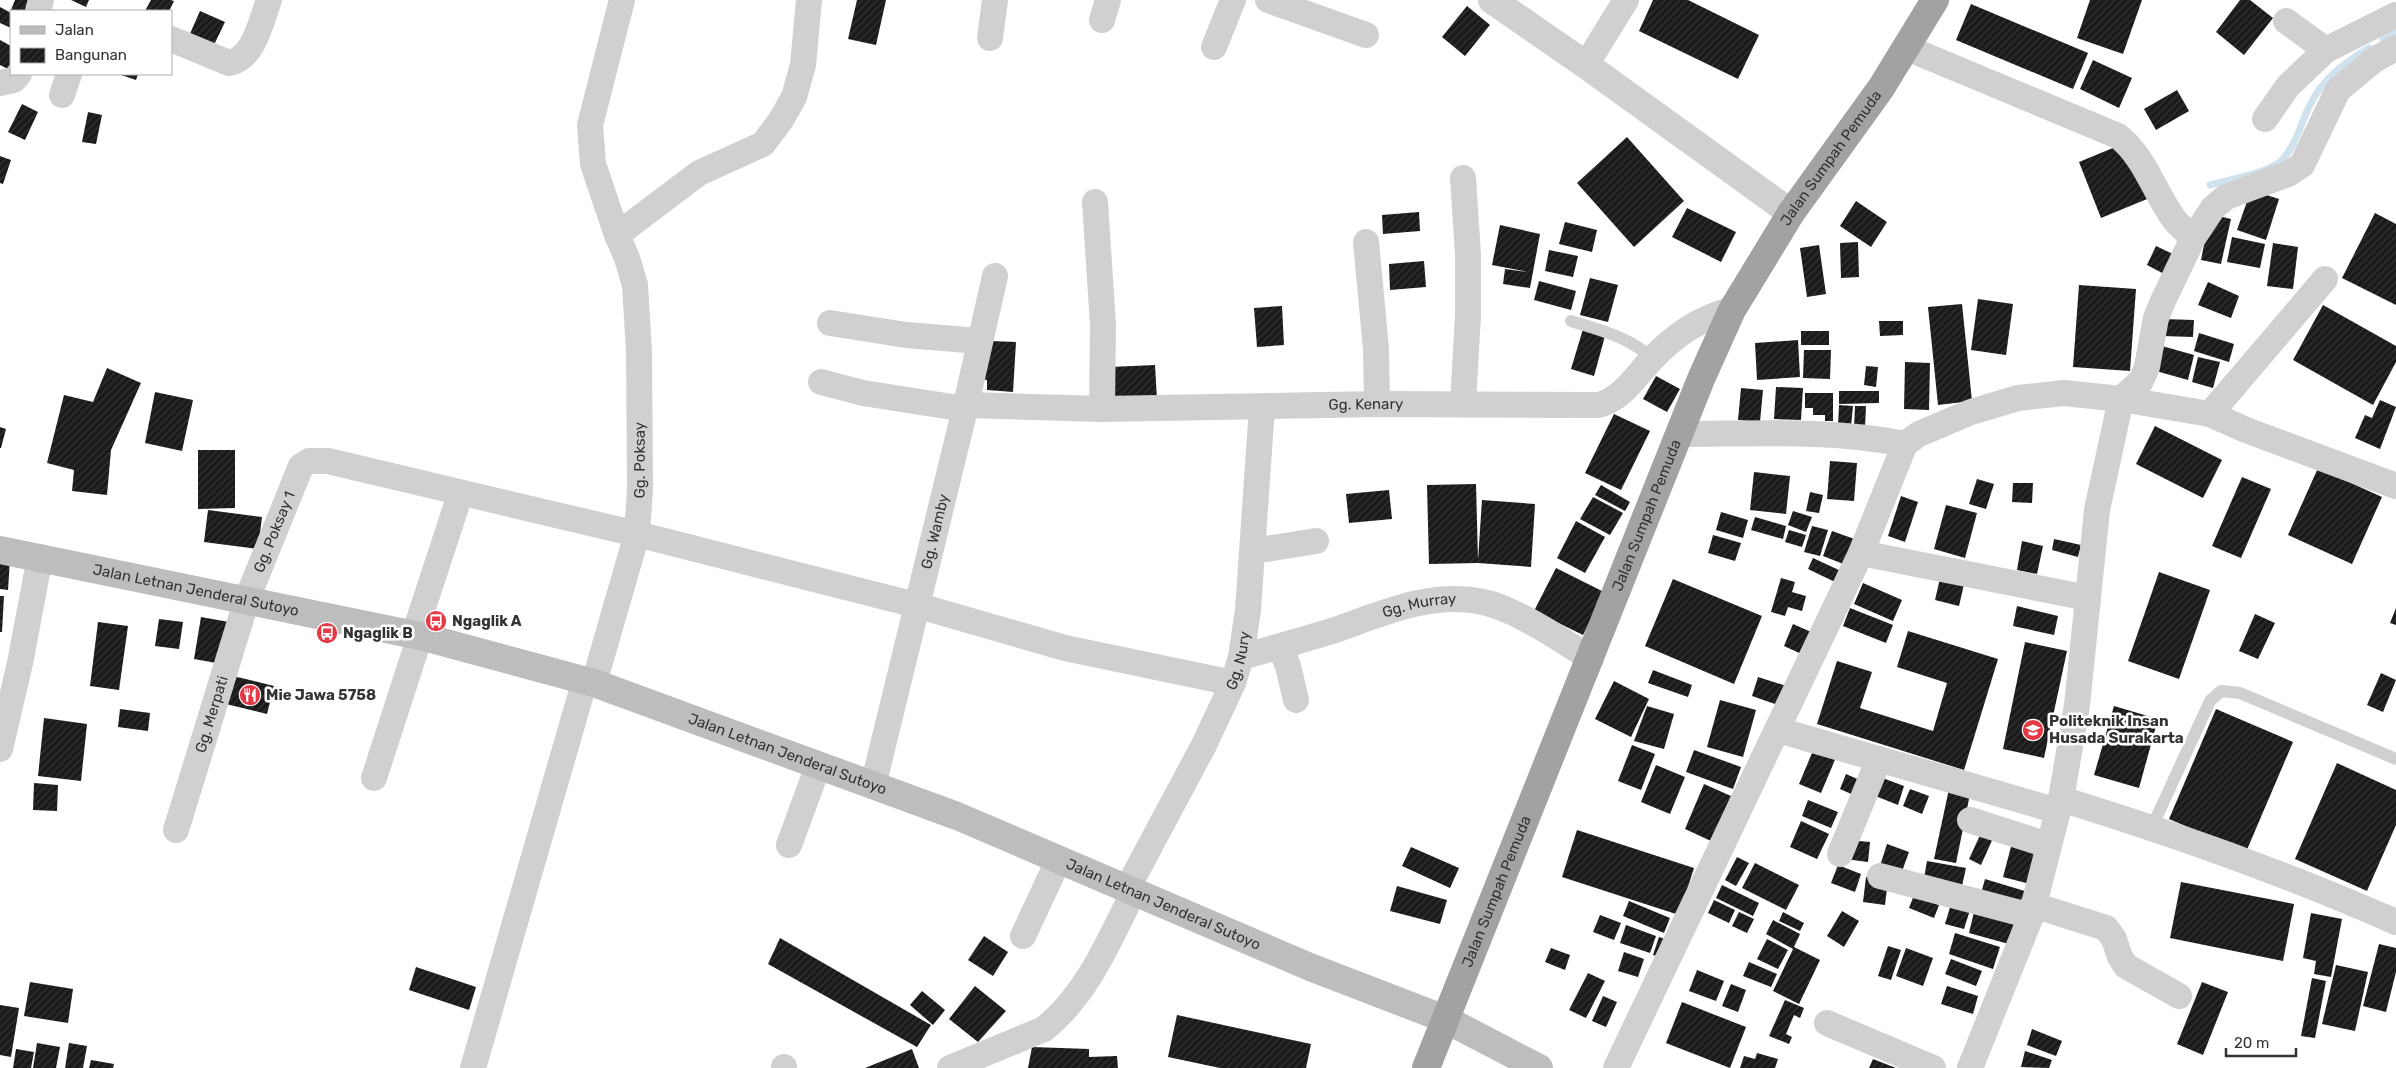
<svg xmlns="http://www.w3.org/2000/svg" width="2396" height="1068" font-family="Rubik,sans-serif">
	<style>
		.lines { fill: none; stroke-linecap: round; stroke-linejoin: round }
		.stream { stroke: #cfe2ee; stroke-width: 7 }
		.building { fill: url(#building-hatch) }
		.service { stroke: #d0d0d0; stroke-width: 12 }
		.minor { stroke: #d0d0d0; stroke-width: 26 }
		.tertiary { stroke: #d0d0d0; stroke-width: 28 }
		.secondary { stroke: #bdbdbd; stroke-width: 28 }
		.trunk { stroke: #a2a2a2; stroke-width: 28 }
		.labels { text-anchor: middle; dominant-baseline: central; stroke-width: 5; stroke-linejoin: round; paint-order: stroke }
		.street-label { font-size: 15px; fill: #333; stroke: #fff }
		.poi-label { font-size: 15px; font-weight: bold; fill: #333; stroke: #fff; text-anchor: start }
	</style>
	<defs>
		<pattern id="building-hatch" width="6" height="6" patternUnits="userSpaceOnUse" patternTransform="scale(1.25)"><rect width="6" height="6" fill="#1a1a1a"/><path d="M-1 1l2-2M0 6l6-6M5 7l2-2" fill="none" stroke="#333"/></pattern>
	</defs>
	<rect width="100%" height="100%" fill="#fff"/>
	<g class="lines">
		<path class="stream" d="M2383,40L2396,33
			M2210,185C2230,179 2267,174 2282,160C2296,146 2301,122 2310,105C2323,78 2344,63 2369,48"/>
	</g>
	<path class="building" d="M15,0H40L35,11H13L11,10Z
		M71,0H89L86,7Z
		M151,0H171L174,1L169,11H145Z
		M857,0H886L876,45L848,39Z
		M1653,0H1688L1759,35L1738,79L1639,31Z
		M2090,0H2142L2123,54L2077,38Z
		M2240,0H2250L2273,18L2244,55L2216,32Z
		M1971,4L2088,53L2073,89L1956,40Z
		M1467,6L1490,25L1465,56L1442,37Z
		M0,7L11,13V28L0,23Z
		M200,11L225,22L213,47L189,36Z
		M0,40L11,46V63L8,69L0,65Z
		M2093,60L2132,78L2119,108L2080,89Z
		M118,74H138L136,80Z
		M2177,90L2189,111L2156,130L2144,109Z
		M22,104L38,112L25,140L8,132Z
		M88,112L102,115L96,144L82,142Z
		M1627,137L1684,201L1634,247L1577,183Z
		M2125,143L2147,199L2101,218L2079,162Z
		M0,156L11,160L3,184L0,183Z
		M2251,190L2279,199L2266,240L2237,230Z
		M1856,201L1887,222L1871,247L1840,226Z
		M1687,208L1736,232L1721,262L1672,237Z
		M1419,212L1420,231L1383,234L1382,215Z
		M2375,213L2396,224V305L2342,278Z
		M2210,214L2231,219L2221,264L2201,260Z
		M1565,222L1597,230L1592,252L1559,244Z
		M1500,225L1540,234L1530,288L1503,284L1505,269L1528,272L1492,265Z
		M2232,237L2265,244L2260,268L2227,262Z
		M1858,242L1859,277L1841,278L1840,243Z
		M2273,243L2298,247L2293,289L2267,286Z
		M1819,245L1826,294L1807,297L1800,248Z
		M2156,246L2175,255L2166,275L2147,265Z
		M1549,250L1578,256L1573,277L1545,271Z
		M1424,261L1426,287L1390,290L1389,264Z
		M1590,278L1618,285L1608,322L1580,315Z
		M1539,281L1576,291L1571,310L1534,300Z
		M2208,282L2239,296L2231,318L2198,305Z
		M2079,285L2136,289L2130,371L2073,367Z
		M1978,299L2013,304L2006,355L1971,350Z
		M1962,304L1972,401L1938,405L1928,307Z
		M2323,305L2396,346V362L2373,405L2293,360Z
		M1282,306L1284,345L1257,347L1254,308Z
		M2163,319L2194,320L2193,337L2162,336Z
		M1879,321H1903V335L1880,336Z
		M1583,329L1605,336L1594,376L1571,369Z
		M1801,331H1829V345H1801Z
		M2199,333L2234,344L2229,362L2194,351Z
		M1798,340L1800,377L1757,380L1755,343Z
		M990,341L1016,342L1013,392L987,390V380L978,379Z
		M2162,346L2194,355L2188,380L2156,371Z
		M1804,350H1831L1830,379L1803,378Z
		M2198,357L2220,362L2213,388L2192,382Z
		M1905,362L1930,363L1929,410L1904,409Z
		M1155,365L1157,400L1112,402L1110,367Z
		M1866,366L1878,367L1876,387L1864,385Z
		M107,368L141,383L111,450L107,495L72,491L74,470L47,463L64,395L93,402Z
		M1656,376L1680,389L1667,412L1643,399Z
		M1776,387L1803,388L1801,420L1774,419Z
		M1741,388L1763,390L1760,422L1738,420Z
		M1839,391H1879V403L1839,404Z
		M155,392L193,400L182,451L145,443Z
		M1805,393H1833V421H1825V415H1813V408H1805Z
		M2380,400L2396,407L2380,449L2355,438L2365,415L2372,418Z
		M1839,405L1853,406L1851,427L1838,426Z
		M1855,406H1866L1865,428L1854,427Z
		M1614,414L1650,431L1621,490L1585,473Z
		M2155,426L2222,460L2203,498L2136,464Z
		M0,427L6,429L1,448H0Z
		M198,450H235V508L198,509Z
		M1830,461L1857,463L1854,501L1827,499Z
		M2318,468L2382,497L2352,564L2288,535Z
		M1754,472L1790,476L1786,514L1750,510Z
		M2242,477L2271,489L2241,558L2212,546Z
		M1977,479L1994,484L1986,509L1969,504Z
		M2013,483H2033L2032,503L2012,502Z
		M1476,484L1478,560L1482,500L1535,504L1531,567L1478,563L1429,564L1427,485Z
		M1601,485L1630,502L1625,511L1595,495Z
		M1389,490L1392,519L1349,523L1346,494Z
		M1810,492L1823,495L1819,513L1806,511Z
		M1901,496L1918,502L1905,542L1888,536Z
		M1593,497L1623,513L1610,535L1580,519Z
		M1946,505L1977,513L1965,558L1934,549Z
		M208,510L262,517L258,549L204,542Z
		M1793,511L1812,517L1806,532L1788,525Z
		M1721,512L1748,520L1743,538L1716,530Z
		M1755,517L1786,526L1783,539L1751,530Z
		M1576,521L1605,537L1585,573L1557,558Z
		M1812,526L1828,530L1820,556L1804,552Z
		M1789,530L1806,535L1802,547L1785,542Z
		M1832,531L1860,541L1851,567L1823,556Z
		M1713,535L1741,543L1735,561L1708,553Z
		M2054,539L2081,545L2078,557L2052,550Z
		M2022,541L2043,546L2037,574L2017,570Z
		M0,558L10,559L8,590L0,589Z
		M1813,558L1841,571L1835,582L1808,569Z
		M1556,568L1604,592L1583,635L1534,611Z
		M2159,572L2210,590L2179,679L2128,661Z
		M1941,574L1965,580L1959,606L1935,600Z
		M1781,578L1795,582L1792,592L1806,596L1802,611L1788,607L1785,616L1771,612Z
		M1673,579L1762,616L1734,684L1645,646Z
		M1863,583L1902,600L1893,621L1854,604Z
		M0,596H4L2,632H0Z
		M2017,606L2058,616L2054,635L2013,626Z
		M1850,608L1893,625L1886,643L1843,626Z
		M2396,608V625L2390,623Z
		M2255,614L2275,623L2258,659L2239,651Z
		M201,617L229,622L222,664L194,659Z
		M159,619L183,622L179,649L155,646Z
		M98,622L128,626L119,690L90,686Z
		M1793,624L1818,635L1808,657L1784,646Z
		M1908,631L1998,659L1964,770L1817,724L1837,661L1872,672L1860,708L1933,731L1947,683L1897,667Z
		M2025,642L2067,651L2044,758L2003,749Z
		M1653,670L1692,685L1688,697L1648,683Z
		M2381,673L2396,680L2383,712L2367,705Z
		M233,676L274,686L267,714L226,704Z
		M1758,677L1790,687L1784,707L1752,696Z
		M1614,681L1649,699L1631,737L1595,719Z
		M1720,700L1756,710L1743,757L1707,747Z
		M1647,706L1674,714L1664,749L1634,741Z
		M2114,706L2158,719L2139,788L2094,775Z
		M120,709L150,713L148,731L118,727Z
		M2216,709L2293,742L2246,852L2169,819Z
		M44,718L87,724L81,781L38,776Z
		M1632,745L1655,754L1641,790L1618,781Z
		M1815,746L1837,755L1821,793L1799,784Z
		M1694,750L1741,767L1733,789L1686,772Z
		M2337,763L2396,790V825L2367,891L2295,859Z
		M1656,765L1685,777L1670,814L1641,802Z
		M1846,774L1864,782L1858,797L1840,789Z
		M1880,777L1904,786L1898,805L1873,795Z
		M34,783L58,785L57,811L33,810Z
		M1704,784L1731,796L1711,841L1685,829Z
		M1910,789L1929,796L1922,814L1903,806Z
		M1949,789L1970,794L1956,863L1934,859Z
		M1808,800L1838,812L1831,828L1802,816Z
		M1801,821L1829,834L1817,859L1790,847Z
		M1577,830L1694,868L1679,915L1562,877Z
		M1982,831L1994,836L1981,865L1969,859Z
		M1847,840L1870,842L1868,862L1845,859Z
		M2012,843L2039,851L2030,884L2003,877Z
		M1887,844L1909,852L1901,874L1880,866Z
		M1411,847L1459,868L1450,888L1402,866Z
		M1737,857L1749,863L1736,886L1725,880Z
		M1927,861L1966,868L1962,886L1924,878Z
		M1755,863L1799,885L1786,910L1742,888Z
		M1838,865L1861,874L1855,892L1831,883Z
		M1866,877L1888,880L1885,905L1863,902Z
		M1985,879L2028,892L2023,910L1980,897Z
		M2181,882L2294,904L2283,961L2170,938Z
		M1722,885L1759,903L1753,916L1716,898Z
		M1397,886L1447,900L1440,924L1390,911Z
		M1914,895L1939,905L1934,918L1909,908Z
		M1714,900L1735,910L1729,923L1708,913Z
		M1629,901L1670,918L1664,933L1623,916Z
		M1951,904L1970,910L1964,929L1945,924Z
		M1842,911L1859,921L1844,947L1827,936Z
		M1739,912L1754,919L1747,933L1732,926Z
		M1783,912L1804,923L1800,931L1779,921Z
		M1974,912L2021,924L2016,946L1969,933Z
		M2311,913L2342,919L2331,977L2314,974L2316,961L2303,958Z
		M1600,915L1621,923L1614,940L1593,932Z
		M1773,920L1800,934L1793,949L1766,934Z
		M1626,925L1656,936L1650,953L1620,943Z
		M1955,933L2000,947L1993,969L1949,954Z
		M984,936L1008,952L993,976L968,960Z
		M1659,937L1671,941L1664,959L1653,955Z
		M780,938L931,1025L917,1047L768,964Z
		M1767,939L1788,950L1778,969L1757,959Z
		M2379,944L2396,948V972L2386,1012L2363,1006Z
		M1888,946L1901,950L1891,980L1878,976Z
		M1794,947L1820,960L1799,1004L1773,991Z
		M1551,948L1570,955L1565,970L1545,962Z
		M1906,948L1933,958L1923,986L1896,976Z
		M1624,952L1644,959L1638,977L1618,971Z
		M1951,959L1982,971L1976,986L1945,974Z
		M1749,962L1777,974L1771,987L1743,976Z
		M2336,965L2368,972L2355,1031L2322,1024Z
		M416,967L476,987L469,1010L409,990Z
		M1697,970L1724,981L1716,1001L1689,991Z
		M1588,973L1605,981L1586,1018L1569,1010Z
		M2312,978L2326,981L2315,1038L2301,1036Z
		M30,982L73,989L68,1023L24,1016Z
		M2202,982L2228,992L2203,1055L2177,1044Z
		M1731,984L1746,990L1738,1012L1722,1006Z
		M975,986L1006,1011L978,1042L949,1019Z
		M1947,986L1978,996L1973,1014L1941,1004Z
		M922,991L945,1010L933,1025L910,1005Z
		M1603,996L1617,1002L1606,1027L1592,1021Z
		M1785,1000L1804,1008L1800,1018L1794,1015L1786,1034L1792,1037L1789,1044L1769,1036Z
		M1682,1002L1746,1027L1730,1068L1666,1043Z
		M0,1005L19,1008L11,1057L0,1055Z
		M1177,1015L1311,1044L1306,1068H1220L1168,1057Z
		M2032,1029L2062,1041L2056,1056L2027,1045Z
		M37,1043L60,1047L56,1068H33Z
		M69,1043L87,1046L83,1068H65Z
		M1032,1047L1089,1049V1057L1117,1056L1118,1068H1028Z
		M16,1049L34,1052L31,1068H13Z
		M912,1049L919,1068H865Z
		M2025,1051L2052,1060L2049,1068L2021,1067Z
		M1757,1053L1778,1059L1775,1068H1740L1744,1056L1755,1059Z
		M1873,1059L1896,1068H1869Z
		M91,1060L114,1064L113,1068H89Z"/>
	<g class="lines">
		<path class="service" d="M1571,321C1601,330 1629,337 1653,359
			M2152,827L2210,701L2221,691L2240,693L2396,759"/>
		<g class="minor">
			<path d="M1268,0L1366,35"/>
			<path d="M38,11L41,0"/>
			<path d="M1102,20L1108,0"/>
			<path d="M2286,21L2326,50"/>
			<path d="M990,38L995,0"/>
			<path d="M171,39L229,63C254,59 261,21 269,0"/>
			<path d="M1214,47L1233,0"/>
			<path d="M1907,48L2118,136C2145,157 2154,192 2174,219C2179,226 2187,232 2193,238"/>
			<path d="M1586,65L1626,0"/>
			<path d="M0,83L14,80L19,74"/>
			<path d="M62,95L69,74"/>
			<path d="M2265,119L2288,86L2326,50L2396,15"/>
			<path d="M1463,178L1468,255V315L1463,404"/>
			<path d="M1095,202L1103,325L1102,409"/>
			<path d="M617,235L699,173L763,144L781,120L794,97L803,65L809,0"/>
			<path d="M1366,242L1376,349L1377,404"/>
			<path d="M830,323L906,335L980,341"/>
			<path d="M821,382L863,393L965,409"/>
			<path id="s1" d="M966,405L1102,409L1377,404L1599,405C1622,399 1636,376 1651,360C1675,335 1699,318 1732,310"/>
			<path d="M2210,414L2325,279"/>
			<path d="M1679,434C1755,434 1830,429 1905,444L1919,434L1971,412L2018,398L2064,393L2121,399L2210,414L2246,430L2396,486"/>
			<path d="M1253,551L1316,541"/>
			<path d="M1861,553L2088,598"/>
			<path d="M414,635L456,507"/>
			<path d="M1280,646L1288,666L1296,700"/>
			<path id="s2" d="M1241,657C1271,649 1302,640 1332,631C1379,615 1432,590 1483,602C1516,609 1562,640 1591,659"/>
			<path id="s3" d="M594,683L637,534L640,489L639,352L635,285L627,258L617,235L593,164L590,125L622,0"/>
			<path d="M1778,730L2058,811"/>
			<path d="M0,749L20,663L40,557"/>
			<path d="M374,778L420,636"/>
			<path id="s4" d="M873,786L965,409L995,276"/>
			<path d="M2061,799C2175,834 2287,874 2396,922"/>
			<path d="M1970,820L2048,845"/>
			<path id="s5" d="M176,830L247,599L301,466L309,461H328L637,534L916,605L1065,648L1233,683"/>
			<path d="M789,845L818,766"/>
			<path d="M1840,854L1879,759"/>
			<path d="M1880,876L2031,916"/>
			<path id="s6" d="M1127,889L1204,745L1233,683L1241,657L1248,610L1262,407"/>
			<path d="M2033,905L2106,928L2114,939L2120,957L2126,966L2179,996"/>
			<path d="M1023,936L1059,859"/>
			<path d="M1827,1023L1933,1068"/>
			<path d="M473,1068L585,680"/>
			<path d="M784,1068V1067"/>
			<path d="M950,1068L1044,1029C1087,995 1110,939 1134,891"/>
			<path d="M1616,1068L1861,553L1905,444"/>
			<path d="M1970,1068L2031,916L2061,799L2077,705L2097,510L2121,399L2141,381L2147,367L2156,318L2163,301L2193,238L2213,208L2226,197L2288,174L2302,165L2338,90L2374,60L2396,48"/>
		</g>
		<path class="tertiary" d="M1492,0L1586,65L1791,213"/>
		<path class="secondary" id="s7" d="M0,550L420,636L594,683L957,816L1310,967L1445,1019L1539,1068"/>
		<path class="trunk" id="s8" d="M1426,1068L1701,379L1732,310L1791,213L1881,88L1935,0"/>
	</g>
	<defs>
		<g id="bus-disc" transform="scale(1.125)"><circle r="9.5" fill="#e63946" stroke="#fff"/><path d="M-5-6H5V4H4V6H2V4H-2V6H-4V4H-5ZM-3.5-4V0h7V-4ZM-3.5 1.2v1.5H-2V1.2ZM2 1.2v1.5H3.5V1.2Z" fill="#fff"/></g>
		<g id="restaurant-disc" transform="scale(1.125)"><circle r="9.5" fill="#e63946" stroke="#fff"/><path d="M-5-6h1v4h1v-4h1v4h1v-4h1v5L-1.5 .5V6h-2V.5L-5-1ZM5-6V6H3V1.5H1.5Q1.5-4 5-6Z" fill="#fff"/></g>
		<g id="university-disc" transform="scale(1.125)"><circle r="9.5" fill="#e63946" stroke="#fff"/><path d="M0-5L7-2L0 1L-7-2ZM-4 1L0 2.5L4 1V4Q0 6-4 4Z" fill="#fff"/></g>
	</defs>
	<g fill-rule="evenodd">
		<use href="#bus-disc" x="436" y="621"/>
		<use href="#bus-disc" x="327" y="633"/>
		<use href="#restaurant-disc" x="250" y="695"/>
		<use href="#university-disc" x="2033" y="730"/>
	</g>
	<g class="labels">
		<g class="street-label">
			<text stroke="none"><textPath href="#s8" startOffset="999">Jalan Sumpah Pemuda</textPath></text>
			<text stroke="none"><textPath href="#s1" startOffset="400">Gg. Kenary</textPath></text>
			<text stroke="none"><textPath href="#s3" startOffset="229">Gg. Poksay</textPath></text>
			<text stroke="none"><textPath href="#s8" startOffset="595">Jalan Sumpah Pemuda</textPath></text>
			<text stroke="none"><textPath href="#s4" startOffset="262">Gg. Wamby</textPath></text>
			<text stroke="none"><textPath href="#s5" startOffset="314">Gg. Poksay 1</textPath></text>
			<text stroke="none"><textPath href="#s7" startOffset="200">Jalan Letnan Jenderal Sutoyo</textPath></text>
			<text stroke="none"><textPath href="#s2" startOffset="186">Gg. Murray</textPath></text>
			<text stroke="none"><textPath href="#s6" startOffset="255">Gg, Nury</textPath></text>
			<text stroke="none"><textPath href="#s5" startOffset="121">Gg. Merpati</textPath></text>
			<text stroke="none"><textPath href="#s7" startOffset="815">Jalan Letnan Jenderal Sutoyo</textPath></text>
			<text stroke="none"><textPath href="#s8" startOffset="190">Jalan Sumpah Pemuda</textPath></text>
			<text stroke="none"><textPath href="#s7" startOffset="1220">Jalan Letnan Jenderal Sutoyo</textPath></text>
		</g>
		<g class="poi-label">
			<text x="452" y="621">Ngaglik A</text>
			<text x="343" y="633">Ngaglik B</text>
			<text x="266" y="695">Mie Jawa 5758</text>
			<text x="2049" y="721">Politeknik Insan<tspan x="2049" dy="17">Husada Surakarta</tspan></text>
		</g>
	</g>
	<rect x="10" y="10" width="162" height="65" fill="#ffffff" stroke="#adadad"/>
	<rect x="20" y="26" width="25" height="8" fill="#bdbdbd" stroke="#adadad"/>
	<text x="55" y="35" font-size="15" fill="#333333">Jalan</text>
	<rect x="20" y="48" width="25" height="15" fill="url(#building-hatch)" stroke="#adadad"/>
	<text x="55" y="60" font-size="15" fill="#333333">Bangunan</text>
	<path d="M2226 1048v8h70v-8" fill="none" stroke="#333333" stroke-width="2.5"/>
	<text x="2234" y="1048" font-size="15" fill="#333333" stroke="#ffffff" stroke-width="4" paint-order="stroke">20 m</text>
</svg>
